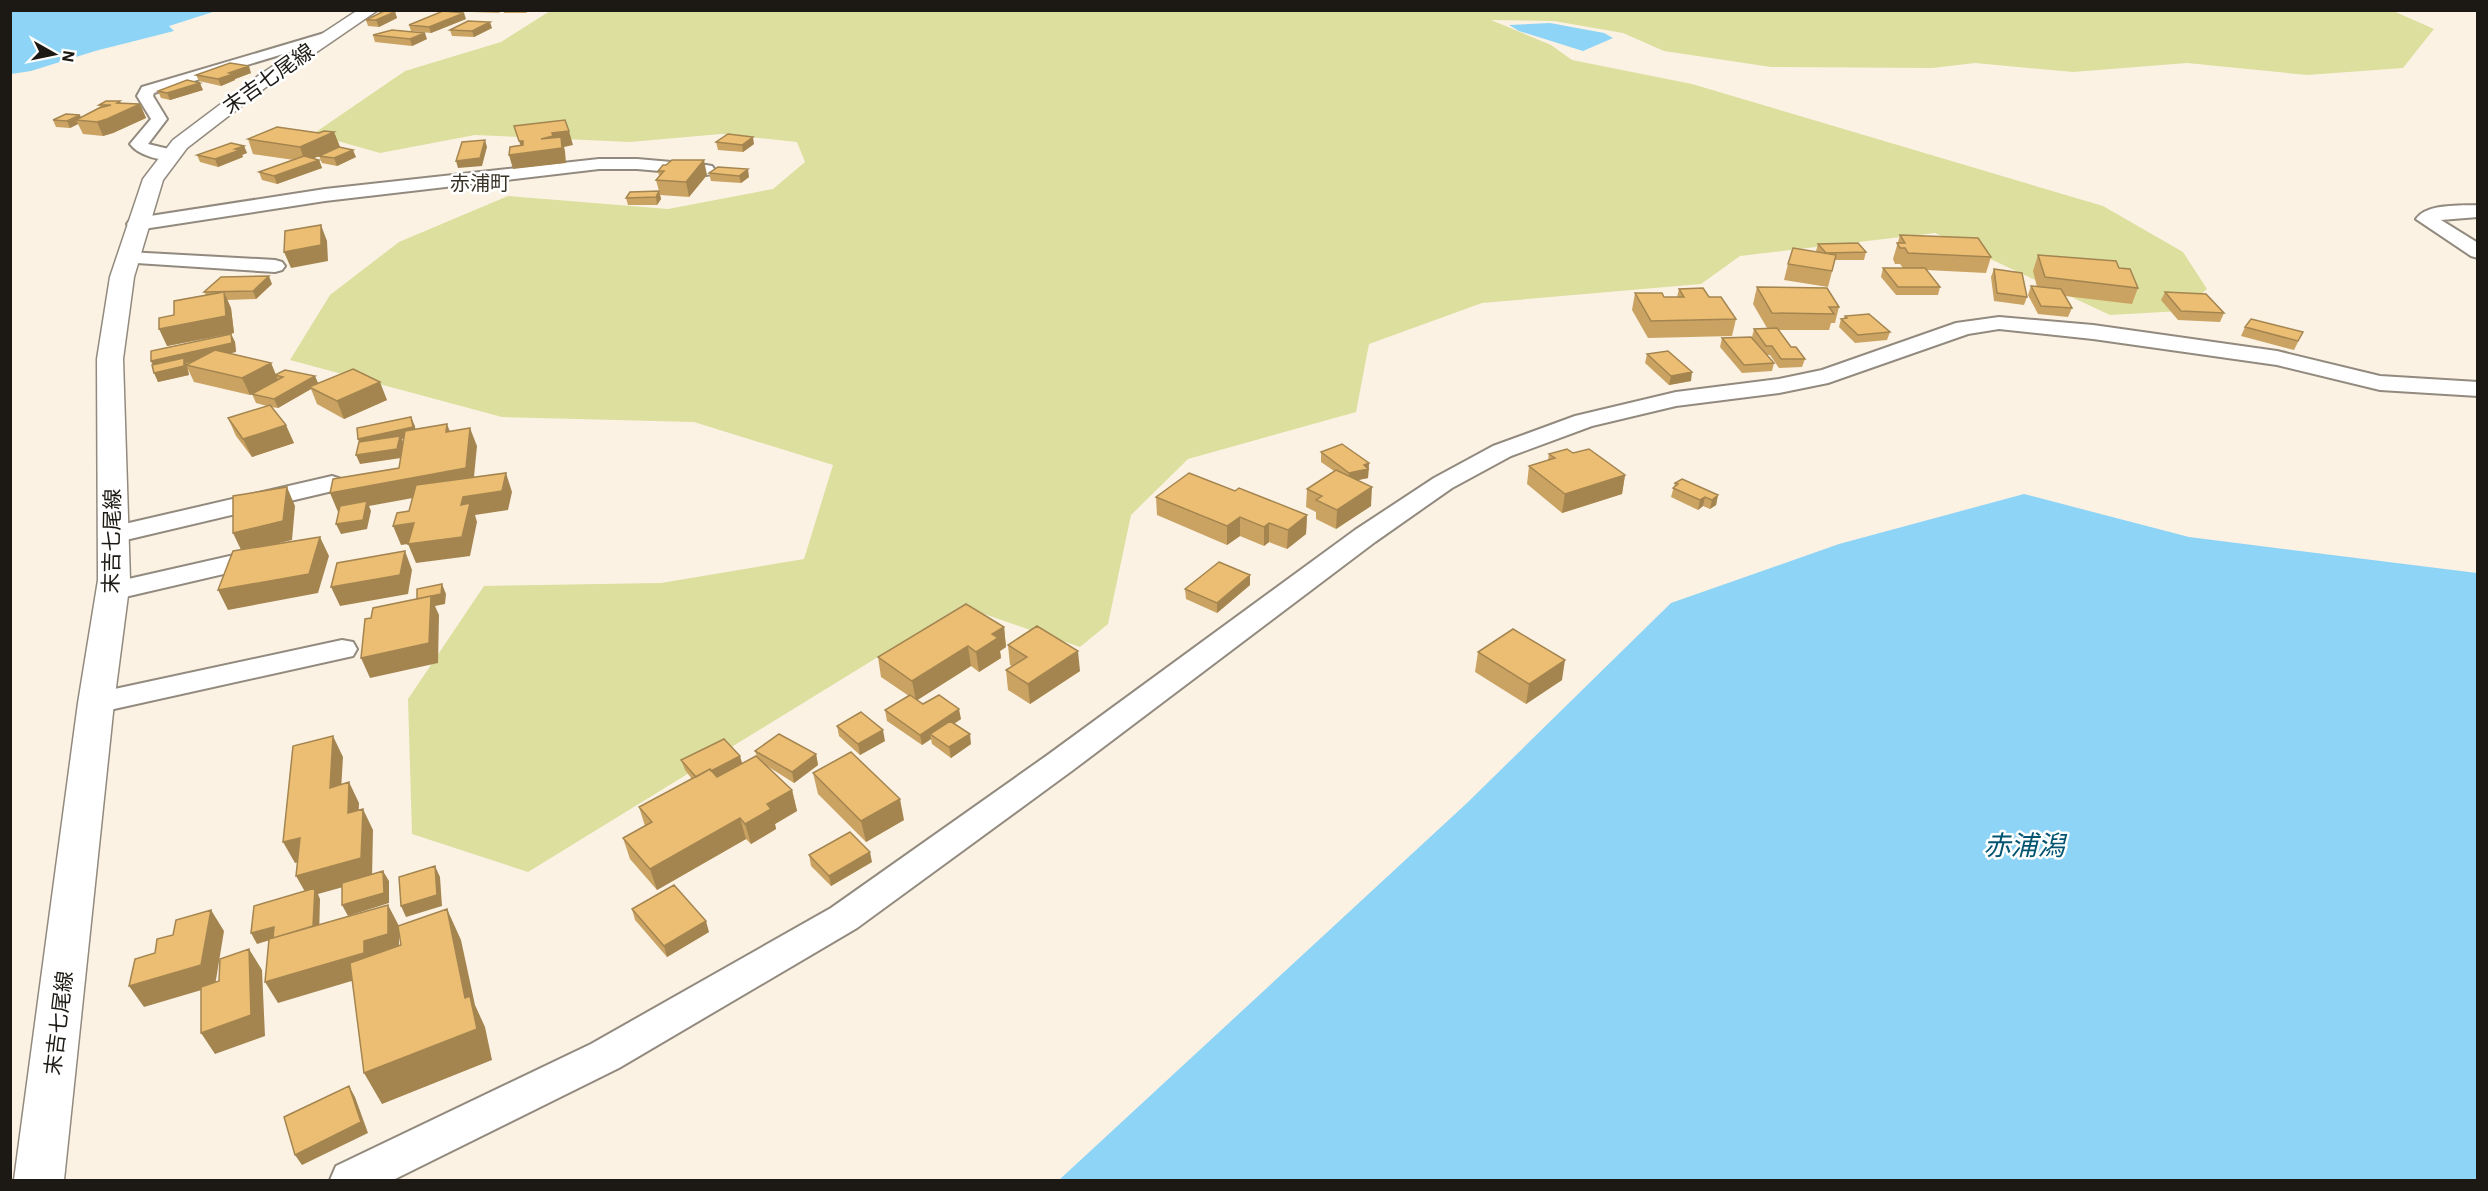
<svg xmlns="http://www.w3.org/2000/svg" width="2488" height="1191" font-family="'IBM Plex Sans','Noto Sans JP',sans-serif">
	<style>
		.green { fill: #dcdf9e }
		.water { fill: #8dd4f6 }
		.lines { fill: none; stroke-linecap: round; stroke-linejoin: round }
		.street-casing { stroke: #928a7e; stroke-width: 4 }
		.secondary-casing { stroke: #928a7e; stroke-width: 3 }
		.street { fill: #fff; fill-rule: evenodd }
		.secondary { fill: #fff; fill-rule: evenodd }
		.wall { fill: #caa363 }
		.shaded-wall { fill: #a48550 }
		.building { fill: #ebbe73; stroke: #a48550; stroke-width: 1.5 }
		.labels { text-anchor: middle; dominant-baseline: central; stroke-width: 5; stroke-linejoin: round; paint-order: stroke }
		.far-quarter-label { font-size: 20px; fill: #3a3328; stroke: #fff }
		.street-label { font-size: 21px; fill: #1c1914; stroke: #fff }
		.near-water-label { font-size: 27px; font-style: italic; fill: #025470; stroke: #fff }
	</style>
	<rect width="100%" height="100%" fill="#fbf2e4"/>
	<path class="green" d="M2391,10L2434,29L2403,68L2307,75L2187,63L2073,72L1975,63L1932,68L1771,67L1664,51L1623,33L1554,21L1491,20L1551,45L1572,60L1692,84L2103,206L2183,252L2207,289L2181,311L2110,315L1935,233L1740,256L1701,284L1482,303L1369,344L1356,412L1188,459L1131,515L1108,624L1080,647L961,606L528,872L412,834L408,699L484,586L661,583L804,559L833,465L694,422L502,417L290,360L330,295L399,242L508,196L668,209L773,189L805,162L797,142L721,134L630,142L475,135L380,153L313,134L405,71L501,42L550,11Z"/>
	<path class="water" d="M10,11L11,10L216,11L169,26L174,31L95,51L31,71L11,74Z
		M1550,23L1604,33L1613,38L1583,51L1519,31L1509,25Z
		M2024,494L2189,537L2477,573V1180H1059L1467,803L1671,603L1839,544Z"/>
	<g class="lines">
		<g class="street-casing">
			<path id="street" d="M328,32L335,36L333,39L154,93L153,96L167,119L148,144L177,151L180,155L177,159C162,162 139,156 130,144L151,119L137,96L142,87Z
				M599,159H637L706,165L712,166L715,170L712,174L706,175L637,169H599L325,201L137,230L130,228L127,224L130,220L137,218L325,189Z
				M2478,205V217L2441,220L2478,243V258L2471,256L2416,219C2427,203 2461,206 2478,205Z
				M128,252L275,260L282,262L285,266L282,270L275,272L121,262L118,258L121,254Z
				M1999,317L2093,325L2277,351L2380,376L2478,382V396L2380,390L2277,365L2093,339L1999,329L1968,334L1828,383L1779,393L1676,406L1592,426L1511,456L1452,488L1375,542L1073,770L857,928L619,1068L393,1180H330L336,1166L591,1044L831,908L1049,754L1355,530L1434,478L1493,446L1575,416L1676,392L1779,379L1822,370L1956,323Z
				M332,476L341,479L345,484L341,489L113,543L103,541L100,535L103,529Z
				M265,548L275,550L279,556L275,562L112,600L102,597L98,591L102,585Z
				M342,640L353,642L357,649L353,656L96,713L85,710L80,703L85,696L96,693Z"/>
		</g>
		<g class="secondary-casing">
			<path id="secondary" d="M358,10H378L270,84L187,148L163,180L134,277L123,359L130,580L114,703L64,1180H14L78,703L98,580L97,359L110,277L143,179L173,140L258,76Z"/>
		</g>
		<use href="#street" class="street"/>
		<use href="#secondary" class="secondary"/>
	</g>
	<path class="wall" d="M469,10H502L499,13L470,12Z
		M503,10H530L526,13H504Z
		M395,12L397,18L379,27L368,26L366,20Z
		M466,19L431,33L411,31L409,25Z
		M492,28L474,37L452,36L450,30Z
		M373,35L427,39L412,46L375,42Z
		M251,73L235,79V80L221,86L199,81L196,75Z
		M203,90L170,100L161,98L158,91Z
		M120,103L140,104L146,118L113,133L103,136L83,134L78,124L70,128L56,127L53,120L81,117L100,107L99,105Z
		M334,132L340,147L312,159L319,160L322,168L277,184L262,180L259,172L294,160L253,154L248,139Z
		M716,142L754,144L743,152L718,150Z
		M244,146L247,153L242,155L243,157L218,167L200,162L197,155Z
		M319,156L356,157L337,166L322,163Z
		M658,171L707,175L689,197L660,195L661,199L657,205H628L626,198L659,191L656,180L659,176Z
		M709,173L749,177L741,183L711,181Z
		M1900,235L1991,257L1986,273L1926,270L1940,287L1938,295H1896L1881,277L1883,268H1903L1900,264H1895L1893,259Z
		M1818,244L1866,252L1864,260H1835L1828,287L1784,280L1788,264L1816,251Z
		M2038,255L2119,268L2138,288L2132,304L2065,296L2072,308L2068,317L2038,314L2028,295L2031,286L2037,287L2033,271Z
		M1994,269L2027,297L2024,305L1994,301L1991,277Z
		M272,284L256,299L227,300L231,308L234,333L167,346L174,315L206,295L204,292Z
		M1757,287L1839,307L1835,323H1831L1829,330H1779L1791,347L1805,359L1802,367L1779,368L1770,355H1767L1774,363L1772,371L1742,373L1720,347L1722,338L1752,337L1754,329L1767,328L1753,304Z
		M1679,289L1709,297L1736,319L1732,336L1648,338L1632,310L1635,293L1664,297H1677Z
		M2165,292L2224,313L2220,322L2178,320L2161,300Z
		M1845,316L1890,332L1887,340L1855,343L1839,327L1841,319H1844Z
		M2245,327L2303,332L2294,350L2241,336Z
		M231,334L235,342L236,352L229,353L271,363L276,375L318,383L387,400L344,419L317,404L311,389L278,408L271,407L294,443L252,457L236,436L228,418L267,406L256,403L252,394L258,391L250,395L194,382L188,369L189,375L158,382L151,361Z
		M1647,354L1691,381L1669,385L1645,363Z
		M1321,452L1369,463L1368,478L1358,480L1371,506L1336,529L1316,519V512L1306,507L1307,489L1334,471L1321,462Z
		M1573,453L1625,475L1622,494L1562,513L1527,484L1529,466L1548,460L1549,454Z
		M1675,483L1718,495L1716,505L1710,509L1703,506L1698,510L1671,497Z
		M1235,491L1307,515L1306,534L1287,549L1269,542L1264,546L1240,536L1227,545L1157,515L1156,497Z
		M1250,585L1217,613L1186,599L1185,589Z
		M1004,627L1006,647L1000,651L1001,658L979,672L971,666L917,700L923,704L961,719L954,724L971,744L951,758L932,744L931,739L922,745L887,721L885,710L909,696L881,677L878,657Z
		M1008,645L1080,671L1030,704L1008,690L1006,670L1012,666L1010,665Z
		M1478,652L1562,680L1526,704L1475,672Z
		M837,726L885,741L860,755L839,736Z
		M755,751L816,754L818,765L794,783L767,766L792,790L797,811L775,824L776,829L751,844L746,839L657,890L630,859L623,838L645,826L639,807L692,779L685,770L681,760L742,763L757,757Z
		M813,773L904,820L866,842L818,794Z
		M809,855L872,862L831,886L811,866Z
		M632,909L709,932L667,957L635,920Z"/>
	<path class="shaded-wall" d="M395,12L397,18L379,27L376,20Z
		M464,13L466,19L431,33L429,27Z
		M490,22L492,28L474,37L472,31Z
		M425,33L427,39L412,46L410,39Z
		M249,66L251,73L235,79V80L221,86L218,79L229,73Z
		M200,83L203,90L170,100L167,93Z
		M120,101L124,111L140,104L146,118L113,133L103,136L97,122L117,103Z
		M80,115L82,120H76L78,124L70,128L67,121Z
		M569,131L573,145L564,147L565,151L566,163L513,169L509,155L523,153L519,141L541,139L552,133Z
		M334,132L340,147L305,162L300,147Z
		M753,137L754,144L743,152L742,145Z
		M485,140L487,147L482,166L458,168L456,161Z
		M244,146L247,153L242,155L243,157L218,167L215,159Z
		M353,150L356,157L337,166L334,158Z
		M319,160L322,168L277,184L274,176Z
		M704,160L707,175L689,197L686,182Z
		M748,169L749,177L741,183L739,176Z
		M659,191L661,199L657,205L656,197Z
		M321,225L327,241L328,261L291,268L284,252Z
		M269,276L272,284L256,299L253,291Z
		M224,292L231,308L234,333L167,346L159,329Z
		M231,334L235,342L236,352L186,363L189,375L158,382L154,373L156,370L151,361Z
		M271,363L278,380L250,395L242,378Z
		M1692,372L1691,381L1669,385L1671,376Z
		M315,376L319,385L309,387L311,389L278,408L274,399Z
		M380,382L387,400L344,419L337,401Z
		M411,417L415,426L416,436L402,439L404,445L401,458L360,464L356,455L361,448L358,439Z
		M447,424L454,442L446,432Z
		M286,425L294,443L252,457L243,439Z
		M470,428L477,446L473,487L369,506L371,511L367,529L341,534L336,524L366,507L338,512L330,493L466,468Z
		M1369,463L1368,478L1349,482V473Z
		M506,473L512,492L508,510L475,515L477,522L470,556L416,563L408,544L461,505L463,497Z
		M1625,475L1622,494L1562,513L1565,494Z
		M287,487L295,506L292,540L242,552L233,533Z
		M1372,487L1371,506L1336,529L1337,510Z
		M1718,495L1716,505L1710,509L1712,500Z
		M1705,497L1703,506L1698,510L1700,500Z
		M1307,515L1306,534L1287,549L1288,530Z
		M1240,517V536L1227,545V526Z
		M414,523L422,542L401,545L393,526Z
		M1269,523V542L1264,546V527Z
		M320,537L329,556L318,593L228,610L218,590Z
		M405,551L412,570L408,594L340,606L331,587Z
		M1250,575V585L1217,613V603Z
		M442,584L446,594L445,604L435,606L439,615L438,663L370,678L361,658L421,609Z
		M1004,627L1006,647L1000,651L1001,658L979,672L976,652L992,634Z
		M968,646L971,666L916,701L912,681Z
		M1078,651L1080,671L1030,704L1028,684Z
		M1565,660L1562,680L1526,704L1529,684Z
		M959,709L961,719L934,737L930,734L931,739L922,745L920,735Z
		M883,730L885,741L860,755L858,744Z
		M970,734L971,744L951,758L949,747Z
		M333,736L343,757L340,808L330,788Z
		M816,754L818,765L794,783L792,772Z
		M740,756L743,766L700,788L697,778Z
		M349,782L359,803L358,834L348,813Z
		M792,790L797,811L775,824L776,829L751,844L745,824L767,804Z
		M900,799L904,820L866,842L861,821Z
		M363,809L373,830L372,879L318,894L320,899L319,940L279,951L308,897L296,876Z
		M740,818L746,839L657,890L650,869Z
		M300,838L311,859L295,863L283,842Z
		M870,852L872,862L831,886L829,876Z
		M435,866L440,877L442,906L406,917L401,906Z
		M383,871L389,881V903L348,916L342,905Z
		M388,905L399,926V955L375,974L278,1003L265,982Z
		M447,909L461,940L475,1005L485,1027L492,1060L382,1104L364,1073L465,998Z
		M211,910L224,931L215,986L144,1007L129,986Z
		M706,921L709,932L667,957L664,946Z
		M274,927L280,937L257,944L251,933Z
		M249,949L262,970L265,1036L215,1054L201,1033Z
		M349,1086L355,1097L368,1133L302,1165L295,1155Z"/>
	<path class="building" d="M384,11L395,12L376,20H366Z
		M443,11L464,13L429,27L409,25Z
		M468,21L490,22L472,31L450,30Z
		M392,30L425,33L410,39L373,35Z
		M230,63L249,66L229,73L233,74L218,79L196,75Z
		M187,80L200,83L167,93L158,91Z
		M106,101H120L117,103L140,104L107,119L97,122L76,120L99,108L111,105H99Z
		M66,114L80,115L67,121L53,120Z
		M565,120L569,131L552,133L553,136L541,139L561,137L562,148L509,155L510,147L523,145V141H519L514,126Z
		M277,127L319,133L324,131L334,132L300,147L248,139Z
		M728,134L753,137L742,145L716,142Z
		M485,140L480,158L456,161L462,142Z
		M231,143L244,146L235,149L240,150L215,159L197,155Z
		M339,147L353,150L334,158L319,156Z
		M304,156L319,160L274,176L259,172Z
		M672,160H704L686,182L656,180L664,171H658L663,165H666Z
		M718,167L748,169L739,176L709,173Z
		M659,191L656,197L626,198L630,192Z
		M321,225V245L284,252L285,231Z
		M1900,235L1978,238L1991,257L1908,253L1905,248H1900L1897,243H1905Z
		M1858,243L1866,252L1826,253L1818,244Z
		M1793,248L1836,255L1832,271L1788,264Z
		M2038,255L2116,261L2119,268L2130,269L2138,288L2045,277Z
		M1883,268H1925L1940,287H1898Z
		M1994,269L2022,273L2027,297L1997,293Z
		M269,276L253,291L204,292L221,277Z
		M2031,286L2061,289L2072,308L2041,306Z
		M1757,287L1827,288L1839,307H1829L1834,314L1772,313Z
		M1703,288L1709,297H1721L1736,319L1651,321L1635,293H1662L1664,297H1684L1679,289Z
		M224,292L226,316L159,329V318L174,315V301Z
		M2165,292L2206,294L2224,313L2181,311Z
		M1869,314L1890,332L1858,335L1841,319L1847,318L1845,316Z
		M2251,319L2303,332L2298,341L2245,327Z
		M1777,328L1791,347H1796L1805,359H1781L1772,346H1766L1754,329Z
		M231,334L232,343L151,361V351Z
		M1751,337L1774,363L1744,365L1722,338Z
		M215,350L271,363L242,378L186,365Z
		M1668,351L1692,372L1671,376L1647,354Z
		M184,358V366L154,373L152,365Z
		M353,369L380,382L337,401L309,387Z
		M285,370L315,376L274,399L252,394L283,377L275,375Z
		M270,405L286,425L243,439L228,418Z
		M411,417L413,427L358,439L357,428Z
		M447,424L446,432L470,428L466,468L330,493L333,479L399,468L405,431Z
		M400,436L397,449L356,455L359,442Z
		M1342,444L1369,463L1364,465L1368,469L1349,473L1321,452Z
		M1567,449L1573,453L1589,449L1625,475L1565,494L1529,466L1555,458L1549,454Z
		M1336,470L1372,487L1337,510L1316,500L1322,496L1307,489Z
		M506,473L502,491L463,497L461,505L470,503L462,537L408,544L414,523L393,526L397,513L409,511L416,485Z
		M1189,473L1235,491L1239,488L1307,515L1288,530L1269,523L1264,527L1240,517L1227,526L1156,497Z
		M1682,479L1718,495L1712,500L1705,497L1700,500L1673,488L1678,484L1675,483Z
		M287,487L283,521L233,533V496Z
		M367,501L363,520L336,524L340,506Z
		M320,537L309,574L218,590L233,551Z
		M405,551L400,575L331,587L337,563Z
		M1219,562L1250,575L1217,603L1185,589Z
		M442,584L441,594L417,599V589Z
		M431,596L429,643L361,658L365,619L371,618L373,608Z
		M966,604L1004,627L992,634L998,638L976,652L968,646L912,681L878,657Z
		M1037,626L1078,651L1028,684L1006,670L1027,657L1008,645Z
		M1513,629L1565,660L1529,684L1478,652Z
		M910,695L923,704L939,695L959,709L920,735L885,710Z
		M861,712L883,730L858,744L837,726Z
		M950,721L970,734L949,747L930,734Z
		M779,734L816,754L792,772L755,751Z
		M333,736L330,788L349,782L348,813L363,809L361,858L296,876L300,838L283,842L293,746Z
		M724,739L740,756L711,771L710,769L696,777L681,760Z
		M851,752L900,799L861,821L813,773Z
		M756,756L792,790L767,804L771,809L745,824L740,818L650,869L623,838L652,822L639,807L710,769L717,777Z
		M850,832L870,852L829,876L809,855Z
		M435,866L437,895L401,906L399,877Z
		M383,871L384,893L342,905V883Z
		M674,885L706,921L664,946L632,909Z
		M315,888L313,926L273,938L274,927L251,933L254,906Z
		M388,905V934L364,941V953L265,982L269,939Z
		M447,909L465,998L470,996L477,1029L364,1073L350,963L401,945L398,926Z
		M211,910L201,965L129,986L135,959L155,953L157,939L173,935L176,920Z
		M249,949L251,1015L201,1033V987L219,981L220,959Z
		M349,1086L361,1122L295,1155L284,1117Z"/>
	<g class="labels">
		<g class="far-quarter-label">
			<text x="480" y="182">赤浦町</text>
		</g>
		<g class="street-label">
			<text transform="translate(268 78) rotate(-35)">末吉七尾線</text>
			<text transform="translate(111 541) rotate(-89)">末吉七尾線</text>
			<text transform="translate(58 1023) rotate(-83)">末吉七尾線</text>
		</g>
		<g class="near-water-label">
			<text x="2024" y="844">赤浦潟</text>
		</g>
	</g>
	<rect width="2488" height="1191" fill="none" stroke="#1c1914" stroke-width="24"/>
	<g transform="translate(54 54) rotate(99)" stroke="#ffffff" stroke-width="4.5" paint-order="stroke">
	<path d="M0-4.5L10 22L0 15L-10 22Z" fill="#1c1914"/>
	<text y="-9" font-size="16" font-weight="bold" text-anchor="middle" fill="#1c1914">N</text>
	</g>
</svg>
